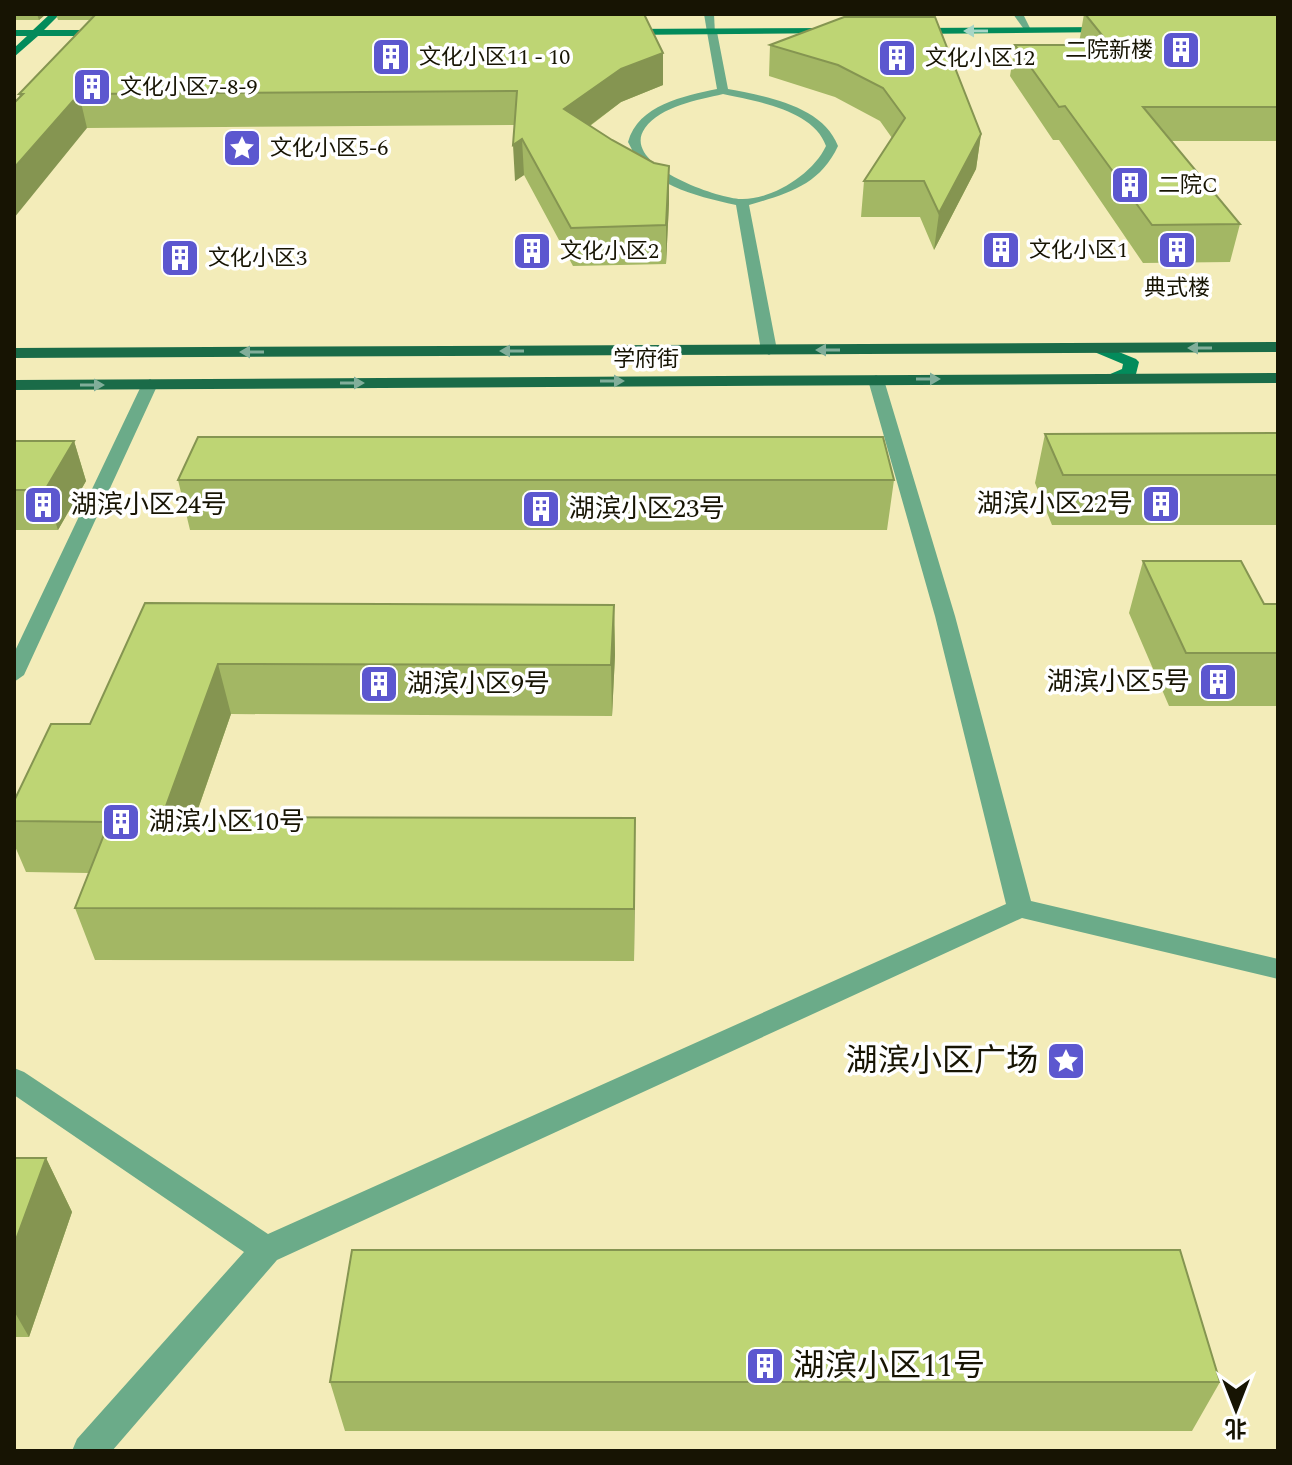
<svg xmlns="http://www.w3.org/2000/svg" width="1292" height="1465" font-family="Spectral,'Noto Sans SC',serif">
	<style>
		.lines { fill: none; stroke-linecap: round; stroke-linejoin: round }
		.service { fill: #6bab89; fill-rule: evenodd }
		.pedestrian { fill: #6bab89; fill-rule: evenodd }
		.minor { fill: #6bab89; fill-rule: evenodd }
		.secondary { fill: #038b5b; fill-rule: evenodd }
		.primary { fill: #1a6b48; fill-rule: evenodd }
		.wall { fill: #a3b764 }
		.shaded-wall { fill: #859551 }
		.building { fill: #bed574; stroke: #859551; stroke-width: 2 }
		.oneway { fill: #a7d6c6 }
		.oneway2 { fill: #81ae9a }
		.labels { text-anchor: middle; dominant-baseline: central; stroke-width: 7; stroke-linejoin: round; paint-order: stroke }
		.far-poi-label { font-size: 22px; fill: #171403; stroke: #fff; text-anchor: start }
		.far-street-label { font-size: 22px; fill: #171403; stroke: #fff }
		.poi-label { font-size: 26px; fill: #171403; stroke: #fff; text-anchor: start }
		.near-poi-label { font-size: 32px; fill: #171403; stroke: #fff; text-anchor: end }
	</style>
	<rect width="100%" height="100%" fill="#f3ecb9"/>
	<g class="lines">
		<path class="service" d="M1013,14H1023L1032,32H1026Z"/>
		<path class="pedestrian" d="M704,14H714L715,34L707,32Z"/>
		<path class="minor" d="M712,29L717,32L728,89C766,96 823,106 838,146C820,185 787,194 749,205L777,350L769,355L761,350L736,205C693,195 648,186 628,142C638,105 684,96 717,89L707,32ZM723,94C756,101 814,110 826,146C813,174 772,200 741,199C716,198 619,164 645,128C661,106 698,100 723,94Z
			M876,375L884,380L955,616L1031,901L1278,959V979L1022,918L277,1260L112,1451H72L77,1439L244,1252L14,1095V1068L24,1072L268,1234L1006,904L935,616L868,380Z
			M150,379L158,384L24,675L14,682V653L142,384Z"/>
		<path class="secondary" d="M50,14H60L44,30H105L110,33L105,36H38L14,57V48L27,36H14V30H33Z
			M1109,27L1112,32L911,34L906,31L911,28Z
			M837,28L840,33L623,35L618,32L623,29Z
			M1097,343L1136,359L1139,362L1136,374L1120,381H1108V375L1122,369L1123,364L1092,351L1089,348Z"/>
		<path class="primary" d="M1278,342V352L14,358V348Z
			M1278,373V383L14,390V380Z"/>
	</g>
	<path class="wall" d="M14,14H46L39,20H14Z
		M56,14H645L663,85L621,102L590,126L669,203L666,264L573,266L524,175L515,181V125L87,128L20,97L19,94L90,20H58Z
		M1084,14H1278V141H1171L1240,224L1230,262L1143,263L1059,140H1053L1010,76L1015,45H1080L1079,43Z
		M844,17L981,134L976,169L934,250L920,217H861L864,181L892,138L880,121L835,97L769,76L770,45Z
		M1278,433V525H1052L1035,483L1045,434Z
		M14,441H74L86,481L58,530H14Z
		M178,480H894L887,530H190Z
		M1143,561L1264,604H1278V706H1169L1129,613Z
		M145,603L614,605L615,655L612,716L231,714L195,818L635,870L634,961L95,960L75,908L89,873L26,872L14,844V801L90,724Z
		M14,1158H46L72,1212L29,1337H14Z
		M330,1382H1220L1192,1431H345Z"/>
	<path class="shaded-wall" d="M37,14H46L39,20Z
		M663,53V85L621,102L565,144L564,109L621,69Z
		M79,94L87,128L14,218V168Z
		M981,134L976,169L934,250L939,213Z
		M522,139L524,175L515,181L513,145Z
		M669,166V203L666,264V225Z
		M74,441L86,481L58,530L45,490Z
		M614,605L615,655L612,716L611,665Z
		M218,664L231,714L177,869L162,817Z
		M635,818V870L634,961V909Z
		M46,1158L72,1212L29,1337L14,1311V1245Z"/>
	<path class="building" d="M96,14H644L663,53L621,69L564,109L612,140L654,163L669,166L666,225L571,228L522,139L513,145L517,91L79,94L14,168V103L23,94H19Z
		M1085,14H1278V107H1143L1240,224L1152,225L1065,106L1059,107L1015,45H1110Z
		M844,17H935L981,134L939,213L924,181H864L905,118L883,88L838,65L770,45Z
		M1278,433V475H1063L1045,434Z
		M198,437H883L894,480H178Z
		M14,441H74L45,490H14Z
		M1143,561H1241L1264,604H1278V653H1186Z
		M145,603L614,605L611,665L218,664L162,817L635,818L634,909L75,908L109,822L14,821V801L51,724H90Z
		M14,1158H46L14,1245Z
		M352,1250H1180L1220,1382H330Z"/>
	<defs><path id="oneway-solid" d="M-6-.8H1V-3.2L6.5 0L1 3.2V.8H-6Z" transform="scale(2)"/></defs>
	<use class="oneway" href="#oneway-solid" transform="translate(976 31) rotate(180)"/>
	<g class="oneway2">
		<use href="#oneway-solid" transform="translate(1200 348) rotate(180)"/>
		<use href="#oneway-solid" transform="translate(828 350) rotate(180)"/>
		<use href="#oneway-solid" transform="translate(512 351) rotate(180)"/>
		<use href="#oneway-solid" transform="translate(252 352) rotate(180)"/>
		<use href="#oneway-solid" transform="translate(928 379)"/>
		<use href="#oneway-solid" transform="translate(612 381)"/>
		<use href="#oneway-solid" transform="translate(352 383)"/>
		<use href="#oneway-solid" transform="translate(92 385)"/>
	</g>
	<defs>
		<g id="building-square" transform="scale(2)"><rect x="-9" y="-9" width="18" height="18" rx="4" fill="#5c57cf" stroke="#fff"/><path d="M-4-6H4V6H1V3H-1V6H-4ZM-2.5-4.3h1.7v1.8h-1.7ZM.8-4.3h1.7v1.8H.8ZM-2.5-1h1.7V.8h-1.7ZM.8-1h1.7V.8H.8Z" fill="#fff"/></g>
		<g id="sight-square" transform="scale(2)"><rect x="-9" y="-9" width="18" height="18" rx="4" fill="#5c57cf" stroke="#fff"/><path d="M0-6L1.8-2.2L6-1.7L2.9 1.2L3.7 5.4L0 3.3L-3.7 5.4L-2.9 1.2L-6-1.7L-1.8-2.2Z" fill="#fff"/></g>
	</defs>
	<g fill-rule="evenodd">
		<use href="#building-square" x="1181" y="50"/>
		<use href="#building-square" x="391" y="57"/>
		<use href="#building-square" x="897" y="58"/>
		<use href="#building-square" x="92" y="87"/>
		<use href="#sight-square" x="242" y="148"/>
		<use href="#building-square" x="1130" y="185"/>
		<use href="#building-square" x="1001" y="250"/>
		<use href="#building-square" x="1177" y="250"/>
		<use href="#building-square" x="532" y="251"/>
		<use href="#building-square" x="180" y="258"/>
		<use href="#building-square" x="1161" y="504"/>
		<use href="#building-square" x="43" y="505"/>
		<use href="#building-square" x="541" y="509"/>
		<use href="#building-square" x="1218" y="682"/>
		<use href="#building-square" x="379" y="684"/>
		<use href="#building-square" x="121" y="822"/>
		<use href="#sight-square" x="1066" y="1061"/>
		<use href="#building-square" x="765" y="1366"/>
	</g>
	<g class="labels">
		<g class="far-poi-label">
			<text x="1153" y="50" text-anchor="end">二院新楼</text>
			<text x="419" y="57">文化小区11 - 10</text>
			<text x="925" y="58">文化小区12</text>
			<text x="120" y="87">文化小区7-8-9</text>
			<text x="270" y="148">文化小区5-6</text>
			<text x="1158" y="185">二院C</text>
			<text x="1029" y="250">文化小区1</text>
			<text x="560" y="251">文化小区2</text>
			<text x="208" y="258">文化小区3</text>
			<text x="1177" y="288" text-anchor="middle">典式楼</text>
		</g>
		<g class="far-street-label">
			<text x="646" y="359">学府街</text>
		</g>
		<g class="poi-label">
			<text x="1133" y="504" text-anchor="end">湖滨小区22号</text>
			<text x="71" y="505">湖滨小区24号</text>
			<text x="569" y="509">湖滨小区23号</text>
			<text x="1190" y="682" text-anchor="end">湖滨小区5号</text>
			<text x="407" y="684">湖滨小区9号</text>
			<text x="149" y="822">湖滨小区10号</text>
		</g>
		<g class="near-poi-label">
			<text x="1038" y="1061">湖滨小区广场</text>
			<text x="793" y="1366" text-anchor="start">湖滨小区11号</text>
		</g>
	</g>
	<rect width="1292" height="1465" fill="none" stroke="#171403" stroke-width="32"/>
	<g transform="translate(1236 1409) rotate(180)" stroke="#ffffff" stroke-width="6" paint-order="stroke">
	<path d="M0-6L14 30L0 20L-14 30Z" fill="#171403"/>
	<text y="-12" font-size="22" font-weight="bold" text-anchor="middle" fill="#171403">北</text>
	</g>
</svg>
